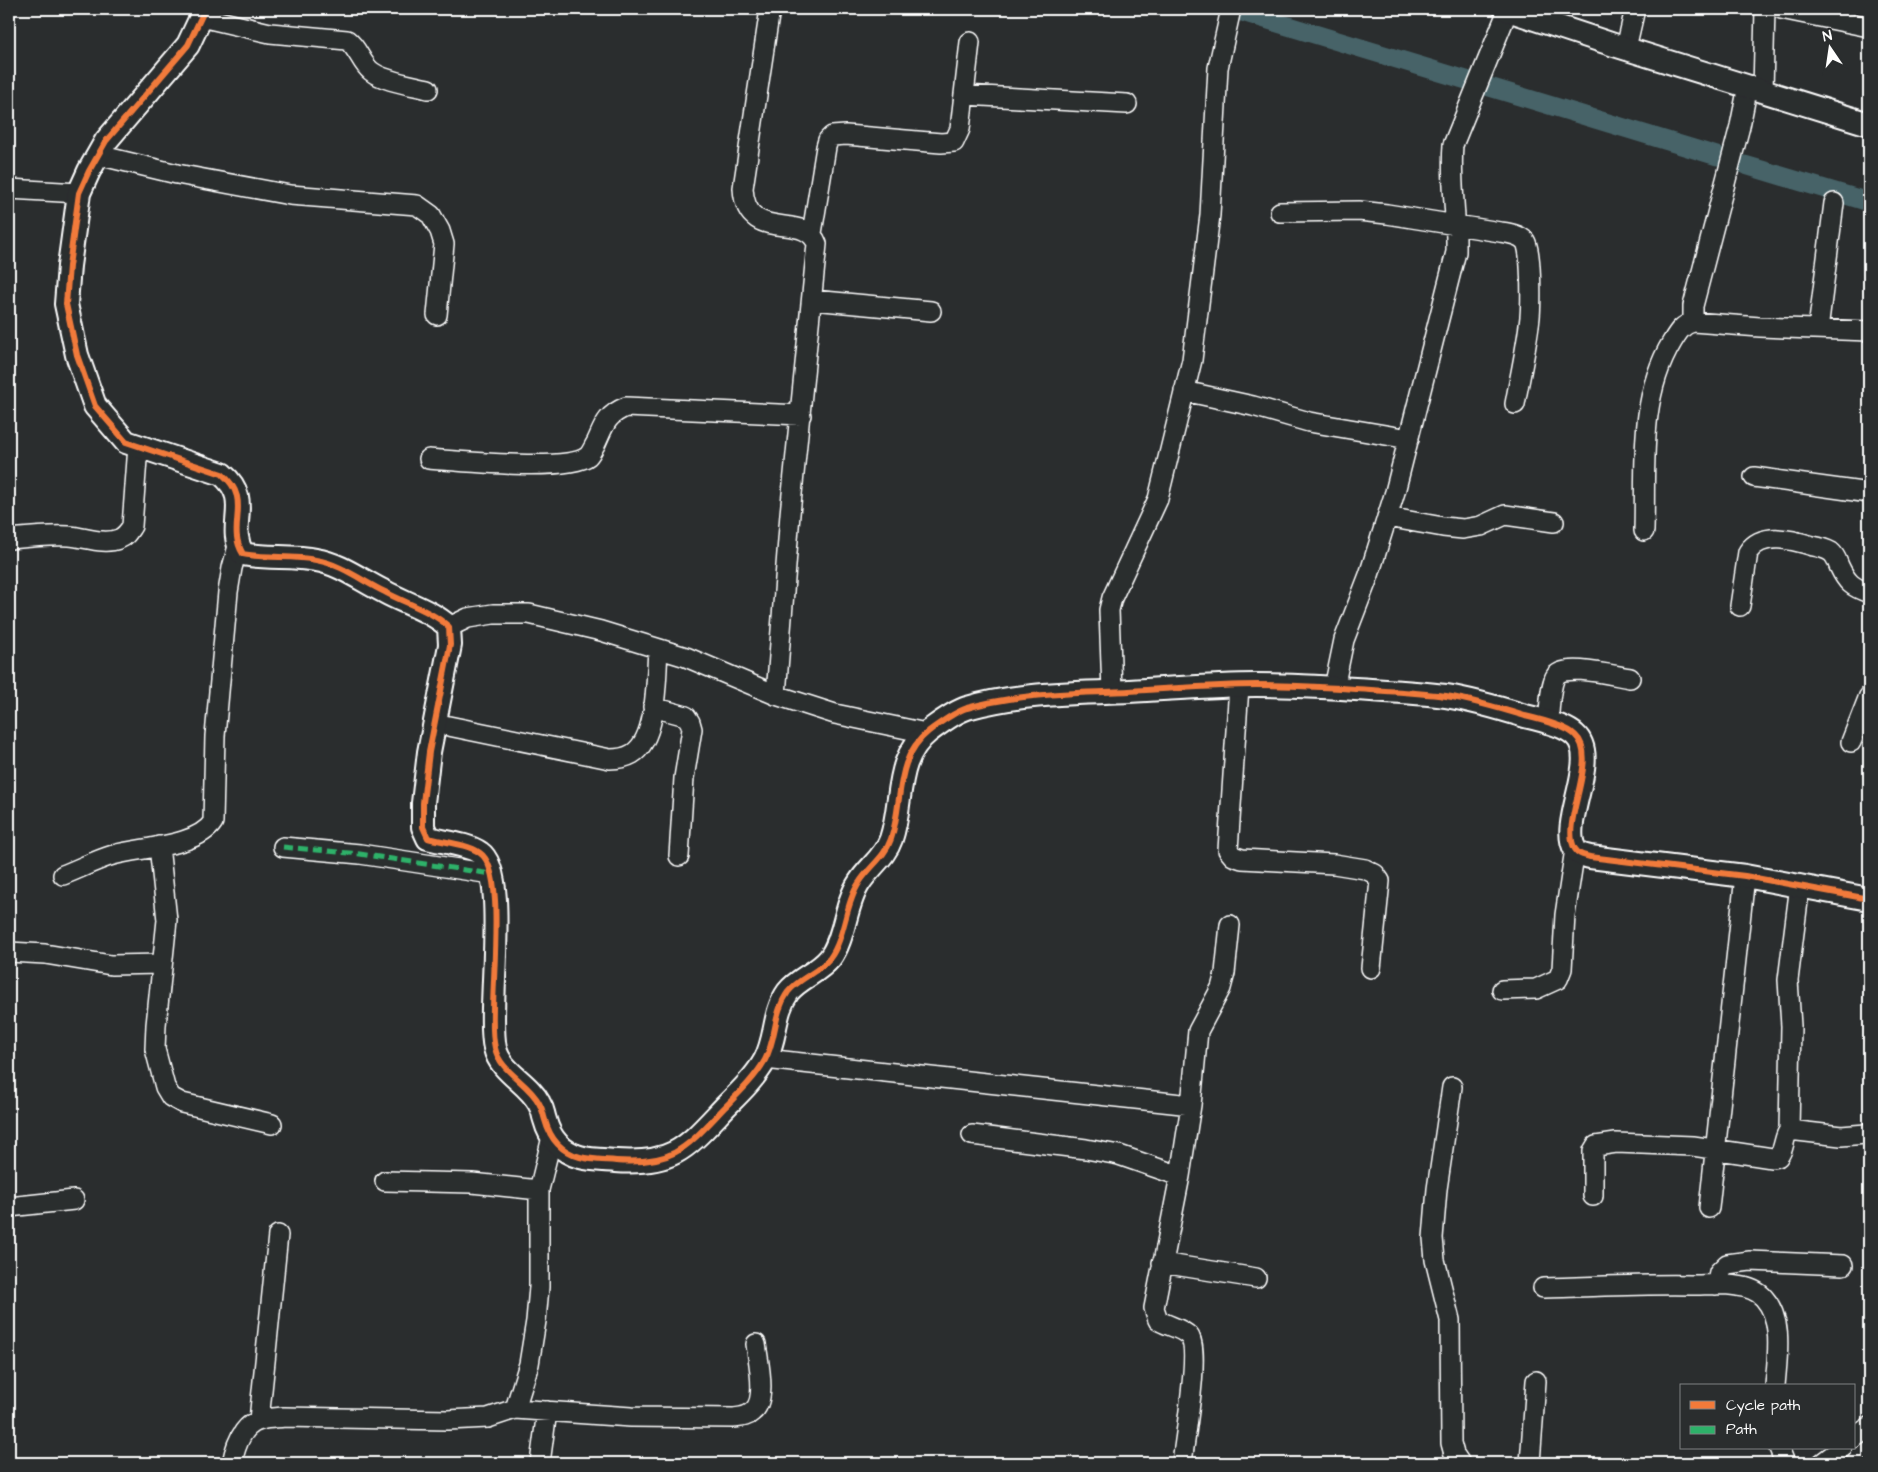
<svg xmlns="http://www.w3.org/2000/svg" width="1878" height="1472" font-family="'Architects Daughter',sans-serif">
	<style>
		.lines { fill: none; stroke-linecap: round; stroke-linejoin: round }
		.canal { stroke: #466368; stroke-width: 19 }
		.minor-casing { stroke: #fff; stroke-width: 22 }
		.tertiary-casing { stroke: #fff; stroke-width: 26 }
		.minor { stroke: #2a2d2e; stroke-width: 19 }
		.tertiary { stroke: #2a2d2e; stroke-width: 22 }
		.rail { stroke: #fff; stroke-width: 4 }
		.quiet { stroke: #2db169; stroke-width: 5; stroke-dasharray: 10 5; stroke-linecap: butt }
		.cycleway-casing { stroke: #2a2d2e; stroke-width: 9 }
		.cycleway { stroke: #f17a3a; stroke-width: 6 }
	</style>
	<rect width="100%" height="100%" fill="#2a2d2e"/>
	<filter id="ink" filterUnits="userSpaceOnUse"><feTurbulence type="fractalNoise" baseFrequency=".02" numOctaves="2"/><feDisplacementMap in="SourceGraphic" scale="10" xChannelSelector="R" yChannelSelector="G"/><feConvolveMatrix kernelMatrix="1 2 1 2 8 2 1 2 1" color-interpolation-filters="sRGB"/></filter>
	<g filter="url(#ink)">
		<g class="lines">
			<path class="canal" d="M1232,9L1717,156
				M1745,165L1869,202"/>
			<g class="minor-casing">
				<path id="minor" d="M770,9L743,188C746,246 805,210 817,244L790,514L776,695
					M1781,9L1869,27
					M201,17L270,33L347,40C358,48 361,63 371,71C383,81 412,85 428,89
					M1626,48L1635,9
					M1763,90L1765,9
					M964,95L1127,104
					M98,155L177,174L290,195L417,205L431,215L440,231L444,244L437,315
					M9,189L79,193
					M1280,212L1359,211L1387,214L1500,232C1507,233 1519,234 1525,241C1532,249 1531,305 1530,317C1527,346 1520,376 1515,404
					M812,233L826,147L828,140L832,136L846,135L941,143L954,142L960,129L970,42
					M813,300L931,311
					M1693,322V306L1740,126L1748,86
					M1818,329L1834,203
					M1184,391L1253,406L1309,422L1409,439
					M429,459C458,461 569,472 588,456C591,453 593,448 596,443C604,426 606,415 626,407L801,415
					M1754,477L1869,493
					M1387,517L1443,527L1463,529L1481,526L1505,515L1554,522
					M1644,531C1646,468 1638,398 1672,342C1678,332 1682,325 1693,322L1760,327L1869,331
					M10,539C30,537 49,535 69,536C85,537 103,545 119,539C126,536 128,532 132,526L138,446
					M1740,606L1748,552C1762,531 1793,540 1813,546C1819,547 1826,549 1831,552C1836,556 1837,561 1839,566C1847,583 1852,587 1869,593
					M449,627L468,618L493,614H529L601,631L686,657L776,695L835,714L926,733
					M1239,686L1228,850L1233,856L1242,859L1334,864L1365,869L1375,874L1380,881L1371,968
					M1334,688L1344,640L1369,575L1395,492L1456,252C1457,216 1450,181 1453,145L1508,10
					M1112,691L1109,610L1112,598L1158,499L1192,360L1210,215L1218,68L1231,9
					M653,707L686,716L690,722L692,729L684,778L679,856
					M434,723L610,759C618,759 625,758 632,754C658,739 656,676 658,649
					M1548,724C1550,709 1549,690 1555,677C1562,662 1616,676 1630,678
					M1851,742L1869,696
					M159,846L167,920L156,1025L155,1049L165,1087L171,1097L182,1103L272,1124
					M283,847L360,854L491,874
					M63,875C79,869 96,860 113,855C141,847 197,847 213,822L215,736L228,592L232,568L238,546
					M9,952L45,954L111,965L162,964
					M1502,990L1536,989L1558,979L1562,969L1565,915L1575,849
					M765,1059L1191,1105L1180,1176L1154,1308L1158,1320C1167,1326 1182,1328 1189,1336C1201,1349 1184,1442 1182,1463
					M1452,1087L1437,1189L1433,1238L1435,1260L1450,1320L1451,1443L1454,1454L1460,1463
					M1191,1105L1198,1031L1221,988L1225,973L1230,925
					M1789,1130L1791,1026L1788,980L1800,885
					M972,1135L1086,1149L1119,1155L1180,1176
					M385,1181L472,1183L539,1190
					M1593,1196V1151L1596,1146L1616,1143L1693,1146L1772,1158L1778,1157C1785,1149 1783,1138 1789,1130L1841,1136L1866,1134L1869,1132
					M9,1207L74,1200
					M1709,1208L1745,876
					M1162,1263L1256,1278
					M1716,1285L1719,1272L1727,1264L1750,1261L1843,1265
					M1543,1288C1592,1287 1642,1284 1691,1285C1706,1285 1722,1283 1737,1286C1747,1287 1757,1290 1764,1298C1784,1320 1777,1358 1775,1386
					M515,1409L631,1417L734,1418C740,1417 747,1417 752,1412C768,1401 758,1360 756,1344
					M259,1420L278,1235
					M1854,1438L1869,1427
					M1779,1448L1785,1463
					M232,1463C235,1448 242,1424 261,1420C268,1418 277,1418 284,1417L448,1420L488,1418L515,1409L529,1364L536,1321L539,1287V1190L552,1137
					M540,1463L547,1411
					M1530,1463L1536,1381
					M1822,1463L1842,1448"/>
			</g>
			<g class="tertiary-casing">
				<path id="tertiary" d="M205,9L188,45L106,141L89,171L79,193L69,266L66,304L77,355L95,406L126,442L222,474C254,501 225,525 243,554C267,559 292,555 316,560C341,564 362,581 385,592C405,603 432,611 449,627L450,645L429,752L423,803V827L428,838C443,842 468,844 480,853C510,873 486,1010 495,1048C500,1072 528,1082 539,1103C544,1112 542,1111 545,1120C550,1139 562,1152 580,1157C591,1160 605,1160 616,1161C674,1165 686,1148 724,1108C738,1094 755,1078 765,1060C777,1038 773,1013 788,992C799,978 818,973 830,958C845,938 845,904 859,883C869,867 885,857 891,839C904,801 893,760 929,731C940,723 954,712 967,708C1020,693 1075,693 1129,691C1171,689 1214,685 1256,685C1289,685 1322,687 1355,689C1385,691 1416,692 1446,696C1472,700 1499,708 1525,716C1538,719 1566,726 1575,735C1601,758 1559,823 1575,849C1579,855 1583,855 1590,857L1745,876L1869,899
					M1505,9L1614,45L1869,124"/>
			</g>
			<use href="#minor" class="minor"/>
			<use href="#tertiary" class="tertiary"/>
			<path class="rail" d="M1864,1463L1869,1460"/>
			<path class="quiet" d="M283,847L360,854L491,874"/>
			<g class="cycleway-casing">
				<path id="cycleway" d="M205,9L188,45L106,141L89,171L79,193L69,266L66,304L77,355L95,406L126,442L222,474C254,501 225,525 243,554C267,559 292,555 316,560C341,564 362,581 385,592C405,603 432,611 449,627L450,645L429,752L423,803V827L428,838C443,842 468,844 480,853C510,873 486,1010 495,1048C500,1072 528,1082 539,1103C544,1112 542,1111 545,1120C550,1139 562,1152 580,1157C591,1160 605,1160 616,1161C674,1165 686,1148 724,1108C738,1094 755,1078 765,1060C777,1038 773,1013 788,992C799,978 818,973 830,958C845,938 845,904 859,883C869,867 885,857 891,839C904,801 893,760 929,731C940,723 954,712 967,708C1020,693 1075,693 1129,691C1171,689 1214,685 1256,685C1289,685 1322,687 1355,689C1385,691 1416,692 1446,696C1472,700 1499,708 1525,716C1538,719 1566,726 1575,735C1601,758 1559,823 1575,849C1579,855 1583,855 1590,857L1745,876L1869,899"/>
			</g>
			<use href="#cycleway" class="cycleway"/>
		</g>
	</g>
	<rect width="1878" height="1472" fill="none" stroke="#2a2d2e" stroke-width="30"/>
	<rect x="15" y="15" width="1848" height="1442" fill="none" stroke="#fff" stroke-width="2" filter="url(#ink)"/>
	<rect x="1680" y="1384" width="175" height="65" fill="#2a2d2e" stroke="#7f8182"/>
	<rect x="1690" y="1401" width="25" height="8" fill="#f17a3a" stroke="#7f8182"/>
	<text x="1726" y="1410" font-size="15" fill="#ffffff">Cycle path</text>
	<rect x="1690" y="1426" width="25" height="8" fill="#2db169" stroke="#7f8182"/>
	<text x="1726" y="1434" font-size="15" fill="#ffffff">Path</text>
	<g transform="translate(1830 48) rotate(347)" stroke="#2a2d2e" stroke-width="4" paint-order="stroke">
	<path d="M0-4L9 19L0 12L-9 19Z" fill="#ffffff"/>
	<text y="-8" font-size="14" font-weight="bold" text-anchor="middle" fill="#ffffff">N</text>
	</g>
</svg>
